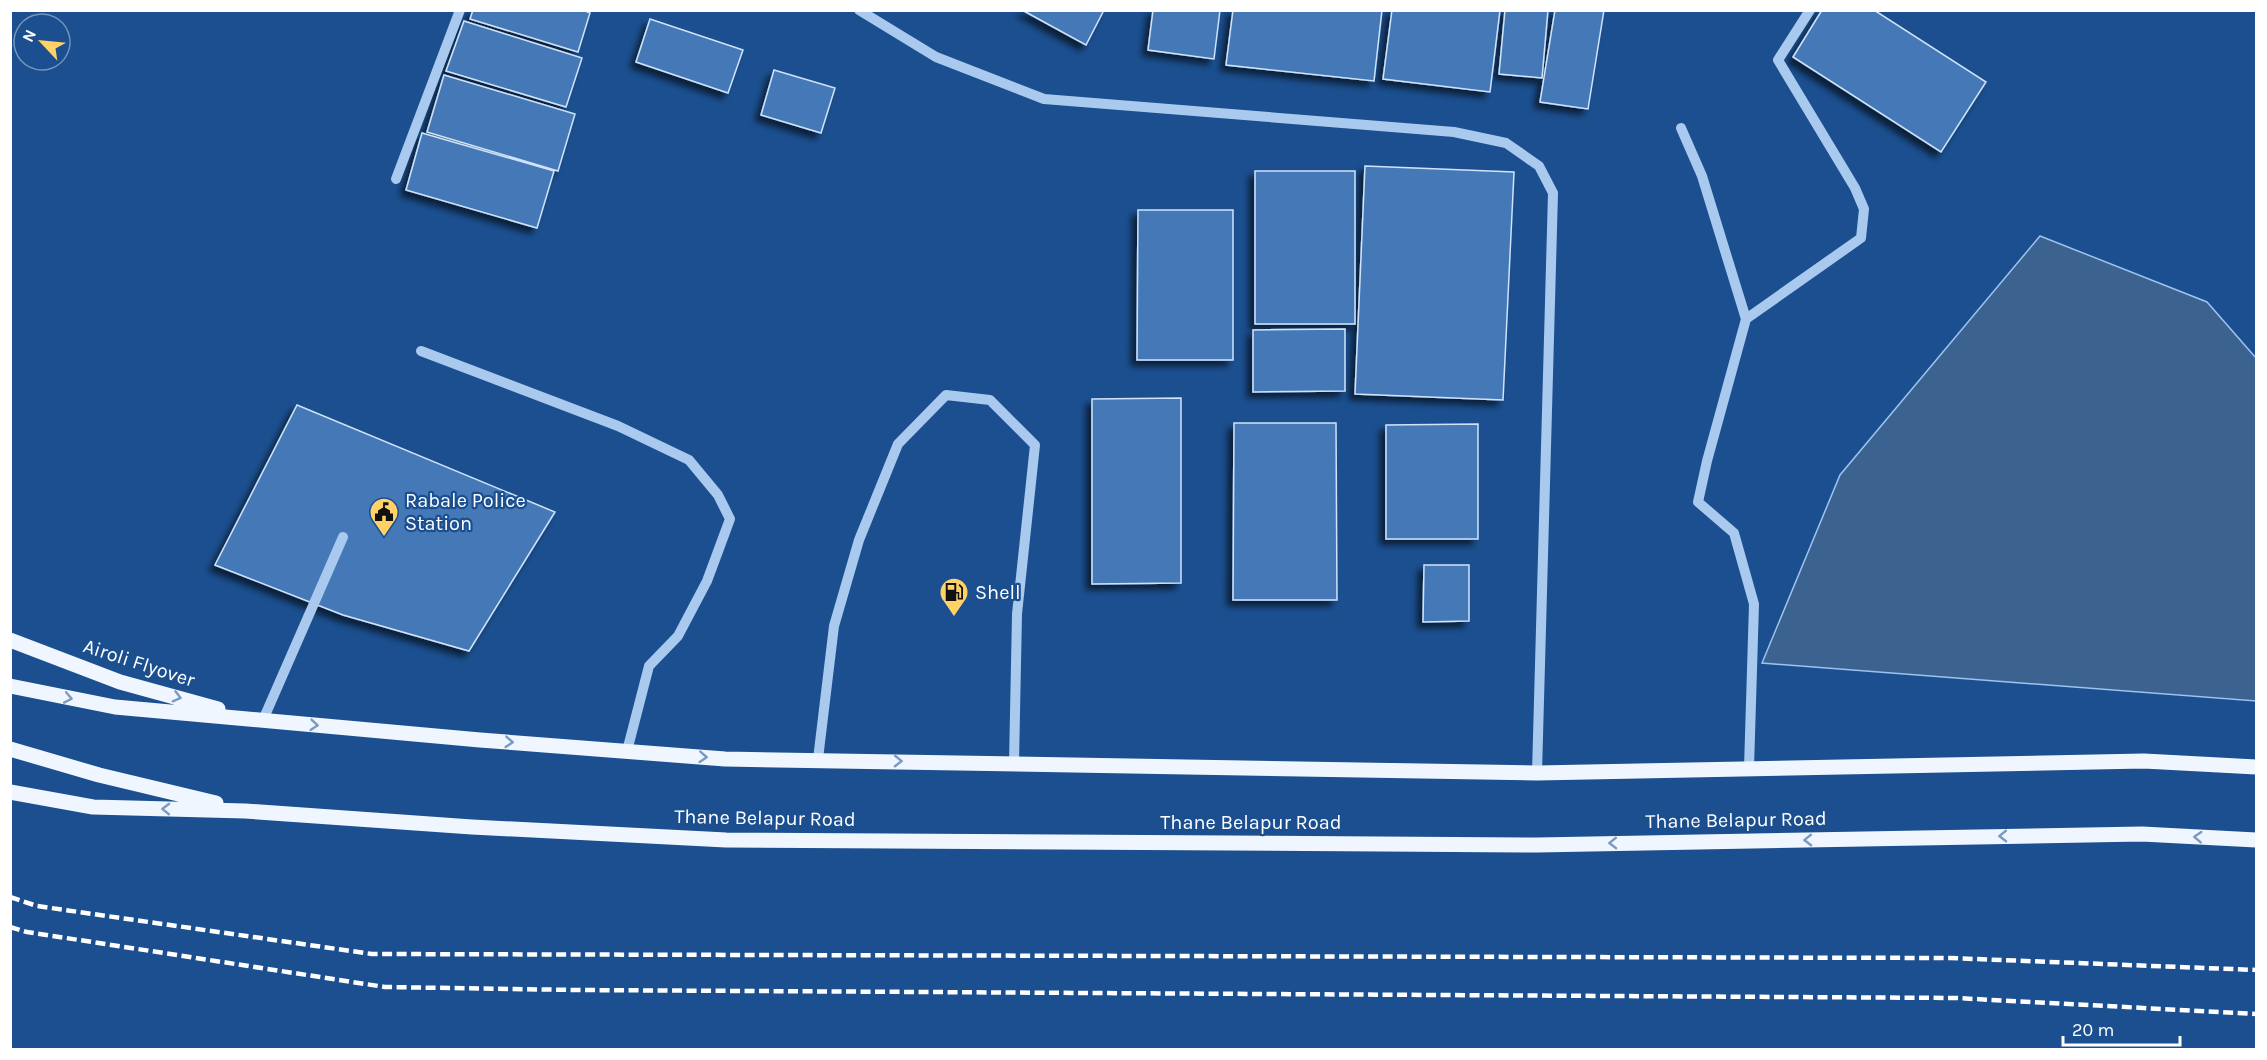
<svg xmlns="http://www.w3.org/2000/svg" width="2267" height="1060" font-family="Karla,sans-serif">
	<style>
		.water { fill: #3c6290; stroke: #9cc4f0; stroke-width: 1.5 }
		.building { fill: #4478b7; stroke: #cfe3fa; stroke-width: 1.5; filter: url(#shadow) }
		.lines { fill: none; stroke-linecap: round; stroke-linejoin: round }
		.minor { stroke: #a9c9ee; stroke-width: 10 }
		.major { stroke: #f0f6ff; stroke-width: 15 }
		.rail { stroke: #fff; stroke-width: 4.5; stroke-dasharray: 10 4.5; stroke-linecap: butt }
		.oneway { stroke: #7b9ac1 }
		.labels { text-anchor: middle; dominant-baseline: central; stroke-width: 4.5; stroke-linejoin: round; paint-order: stroke }
		.poi-label { font-size: 20px; fill: #fff; stroke: #1b4f8f; text-anchor: start }
		.street-label { font-size: 20px; fill: #fff; stroke: #1b4f8f }
	</style>
	<defs>
		<filter id="shadow"><feDropShadow dx="-5.5" dy="5.5" stdDeviation="3" flood-color="#0009"/></filter>
	</defs>
	<rect width="100%" height="100%" fill="#1b4f8f"/>
	<path class="water" d="M2040,236L2207,302L2256,358V701L1762,663L1840,475Z"/>
	<path class="building" d="M473,10H583L590,13L578,52L470,19Z
		M1022,10H1104L1086,45Z
		M1153,10H1220L1214,59L1148,50Z
		M1233,10H1382L1374,81L1226,65Z
		M1392,10H1500L1490,92L1383,79Z
		M1505,10H1548L1542,78L1499,74Z
		M1555,10H1604L1588,109L1540,102Z
		M1822,10H1874L1986,82L1941,152L1793,57Z
		M650,19L743,50L728,93L636,62Z
		M464,21L582,58L566,107L446,71Z
		M774,70L835,88L821,133L761,115Z
		M444,75L575,114L558,171L427,132Z
		M422,133L554,171L537,228L406,190Z
		M1365,166L1514,172L1503,400L1355,394Z
		M1255,171H1355V324H1255Z
		M1138,210H1233V360H1137Z
		M1345,329V391L1253,392V330Z
		M1181,398V583L1092,584V399Z
		M297,405L555,512L469,651L343,615L215,565Z
		M1234,423H1336L1337,600H1233Z
		M1478,424V539H1386V425Z
		M1424,565H1469V621L1423,622Z"/>
	<g class="lines">
		<path class="minor" d="M859,10L936,57L1044,99L1454,132L1506,143L1539,166L1553,193L1537,773
			M1681,128L1702,176L1746,319L1707,461L1698,502L1734,533L1754,604L1749,768
			M396,179L460,10
			M1746,319L1861,238L1864,209L1855,188L1778,60L1810,10
			M421,351L618,426L689,460L718,495L730,519L707,581L678,636L649,666L627,751
			M263,720L343,537
			M818,759L834,626L859,540L898,444L946,395L990,400L1035,445L1017,614L1014,763"/>
		<path class="major" d="M10,640L120,682L218,709
			M10,686L115,707L480,740L725,759L1537,773L2144,761L2256,767
			M10,749L99,775L216,803
			M10,792L93,807L245,811L472,827L726,840L1537,845L2142,834L2256,840"/>
		<path class="rail" d="M10,897L37,906L372,954L1950,958L2256,970
			M10,927L27,932L385,987L577,990L1956,998L2256,1014"/>
	</g>
	<defs><path id="oneway-chevron" d="M-2-3.5L2.5 0L-2 3.5" fill="none" stroke-width="1.6" stroke-linecap="round" stroke-linejoin="round" transform="scale(1.5)"/></defs>
	<g class="oneway">
		<use href="#oneway-chevron" transform="translate(177 697) rotate(15)"/>
		<use href="#oneway-chevron" transform="translate(68 698) rotate(11)"/>
		<use href="#oneway-chevron" transform="translate(314 725) rotate(5)"/>
		<use href="#oneway-chevron" transform="translate(509 742) rotate(4)"/>
		<use href="#oneway-chevron" transform="translate(703 757) rotate(4)"/>
		<use href="#oneway-chevron" transform="translate(898 761) rotate(1)"/>
		<use href="#oneway-chevron" transform="translate(166 809) rotate(-179)"/>
		<use href="#oneway-chevron" transform="translate(2003 836) rotate(179)"/>
		<use href="#oneway-chevron" transform="translate(2198 837) rotate(-177)"/>
		<use href="#oneway-chevron" transform="translate(1808 840) rotate(179)"/>
		<use href="#oneway-chevron" transform="translate(1613 843) rotate(179)"/>
	</g>
	<defs>
		<g id="civic-pin" transform="scale(1.5)"><path d="M0 17L-7.5 6A9.5 9.5 0 1 1 7.5 6Z" fill="#ffd166" stroke="#1b4f8f"/><path d="M-.6-6.5H3V-4.5H.6V-3L4-1V1h2V6H-6V1h2V-1L-.6-3ZM-1.2 2.5V6h2.4V2.5Z" fill="#111"/></g>
		<g id="fuel-pin" transform="scale(1.5)"><path d="M0 17L-7.5 6A9.5 9.5 0 1 1 7.5 6Z" fill="#ffd166" stroke="#1b4f8f"/><path d="M-5.5-6h7V0h2V4h1.3V-2.5L3-4.5l.8-.8L6-3V5H2.5V1h-1V6h-7ZM-4.2-4.7v3.2H.2V-4.7Z" fill="#111"/></g>
	</defs>
	<g fill-rule="evenodd">
		<use href="#civic-pin" x="384" y="512"/>
		<use href="#fuel-pin" x="954" y="592"/>
	</g>
	<g class="labels">
		<g class="poi-label">
			<text x="405" y="500">Rabale Police<tspan x="405" dy="23">Station</tspan></text>
			<text x="975" y="592">Shell</text>
		</g>
		<g class="street-label">
			<text transform="translate(139 663) rotate(18)">Airoli Flyover</text>
			<text transform="translate(765 818) rotate(1)">Thane Belapur Road</text>
			<text transform="translate(1736 820) rotate(-1)">Thane Belapur Road</text>
			<text x="1251" y="822">Thane Belapur Road</text>
		</g>
	</g>
	<rect width="2267" height="1060" fill="none" stroke="#ffffff" stroke-width="24"/>
	<g transform="translate(42 42) rotate(296)"><circle r="28" fill="#1b4f8f" stroke="#7695bc" stroke-width="1.5"/>
	<path d="M0-4.5L10 22L0 15L-10 22Z" fill="#ffd166"/>
	<text y="-9" font-size="16" font-weight="bold" text-anchor="middle" fill="#ffffff">N</text>
	</g>
	<path d="M2063 1036v9h117v-9" fill="none" stroke="#ffffff" stroke-width="3"/>
	<text x="2072" y="1036" font-size="18" fill="#ffffff" stroke="#1b4f8f" stroke-width="4.5" paint-order="stroke">20 m</text>
</svg>
